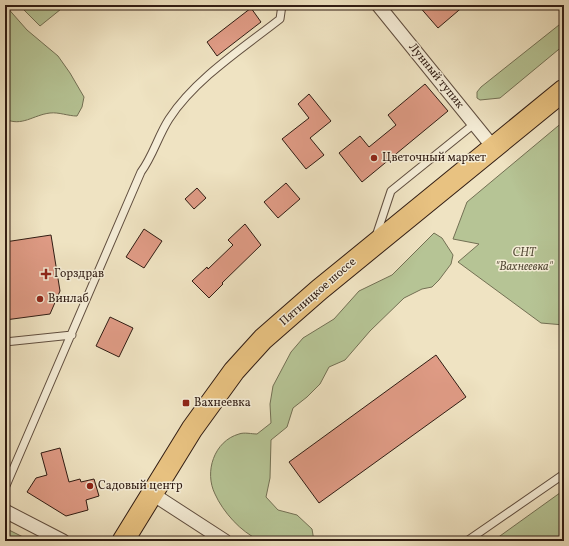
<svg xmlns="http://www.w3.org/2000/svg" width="569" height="546" font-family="Vollkorn,serif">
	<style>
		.green { fill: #b6c495; stroke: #737054 }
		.building { fill: #df9b85; stroke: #301c13 }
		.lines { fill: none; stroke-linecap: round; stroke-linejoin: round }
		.lane-casing { stroke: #604e3f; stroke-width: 9 }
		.street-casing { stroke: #604e3f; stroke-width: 15 }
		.primary-casing { stroke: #301c13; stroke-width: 23 }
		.lane { stroke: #f5edd7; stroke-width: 7 }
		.street { stroke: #f5edd7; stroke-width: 13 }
		.primary { stroke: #e8c281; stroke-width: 21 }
		.poi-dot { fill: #8f2418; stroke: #f5edd7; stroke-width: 1.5 }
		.labels { text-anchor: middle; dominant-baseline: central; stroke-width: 3; stroke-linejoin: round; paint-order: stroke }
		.street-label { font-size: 12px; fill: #301c13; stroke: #f5edd7 }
		.poi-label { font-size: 12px; fill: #301c13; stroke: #f5edd7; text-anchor: start }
		.park-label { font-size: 12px; font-style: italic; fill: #584e3a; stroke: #f5edd7 }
	</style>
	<rect width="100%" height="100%" fill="#efe3c2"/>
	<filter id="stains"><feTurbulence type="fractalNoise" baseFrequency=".005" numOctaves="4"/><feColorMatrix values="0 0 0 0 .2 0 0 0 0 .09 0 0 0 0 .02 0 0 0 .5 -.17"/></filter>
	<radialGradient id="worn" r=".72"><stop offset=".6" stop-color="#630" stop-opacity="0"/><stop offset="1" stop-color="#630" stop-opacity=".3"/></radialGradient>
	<path class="green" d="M5,5L27,30L58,56L70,73L84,97L82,107L77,116C68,116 59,112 50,113C33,115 22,127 5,119Z
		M19,5H66L40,26Z
		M564,21V45L500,98L480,100L477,98V92L481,87Z
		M564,121V325L541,323L458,262L479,244L453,239L467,202Z
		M434,233L442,238L453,255L451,264L439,280L432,287L422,289L404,298L370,331L345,360L329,367L320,384L307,397L293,408L287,427L271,440L270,478L266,497L278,510L297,515L312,529L314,541C304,541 266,544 259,540C241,532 223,512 215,494C204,472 214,441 239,434C244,432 252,434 257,434L271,423L270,404L273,386L291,352L303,338L334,319L359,291L392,275Z
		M564,490V541H493Z
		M5,528L31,541H5Z"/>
	<path class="building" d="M418,5H465L438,28Z
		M251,8L261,22L217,56L207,42Z
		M425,84L448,111L362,182L339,153L360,136L369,147L396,125L388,115Z
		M309,94L331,121L310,138L324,155L306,169L282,139L309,118L298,104Z
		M286,183L300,199L278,218L264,202Z
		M197,188L206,198L194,209L185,199Z
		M245,224L261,245L222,283L223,284L209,298L192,281L207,267L208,269L233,245L228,240Z
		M144,229L162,241L144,268L126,257Z
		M51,235L60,291L50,314L5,320V242Z
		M110,317L133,328L119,357L96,346Z
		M436,355L466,397L319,503L289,462Z
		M60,448L69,482L80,479L81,482L94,479L99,496L86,500L88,510L66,516L27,492L36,478L47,475L41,453Z"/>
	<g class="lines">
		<g class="lane-casing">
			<path id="lane" d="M376,236L391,191L474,124
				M5,342L72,335
				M5,488L141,172C153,156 158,136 169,119C195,79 243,48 280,19L282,5
				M467,541L564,474"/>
		</g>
		<g class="street-casing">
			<path id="street" d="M378,5L493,147
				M151,493L225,541
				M5,511L63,541"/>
		</g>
		<g class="primary-casing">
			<path id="primary" d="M123,541L192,429L234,371L263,339L319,290L564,90"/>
		</g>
		<use href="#lane" class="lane"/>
		<use href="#street" class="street"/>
		<use href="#primary" class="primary"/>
	</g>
	<g class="poi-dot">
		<circle cx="374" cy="158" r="4"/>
		<path d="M44 268h4v4h4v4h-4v4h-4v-4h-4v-4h4z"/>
		<circle cx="40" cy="299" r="4"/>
		<rect x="182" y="399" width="8" height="8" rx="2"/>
		<circle cx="90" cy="486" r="4"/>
	</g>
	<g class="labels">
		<g class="street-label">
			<text transform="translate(436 76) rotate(51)">Лунный тупик</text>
			<text transform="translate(318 292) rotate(-41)">Пятницкое шоссе</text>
		</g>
		<g class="poi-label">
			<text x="382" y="158">Цветочный маркет</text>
			<text x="54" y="274">Горздрав</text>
			<text x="48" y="299">Винлаб</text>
			<text x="194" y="403">Вахнеевка</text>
			<text x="98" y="486">Садовый центр</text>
		</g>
		<g class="park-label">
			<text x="524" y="253">СНТ<tspan x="524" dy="14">"Вахнеевка"</tspan></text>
		</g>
	</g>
	<rect width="569" height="546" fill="none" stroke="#efe3c2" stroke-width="20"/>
	<rect x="6" y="6" width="557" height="534" fill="none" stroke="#301c13" stroke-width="2"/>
	<rect x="10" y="10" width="549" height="526" fill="none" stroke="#301c13"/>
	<rect width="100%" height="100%" filter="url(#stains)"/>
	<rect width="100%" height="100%" fill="url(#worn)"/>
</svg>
